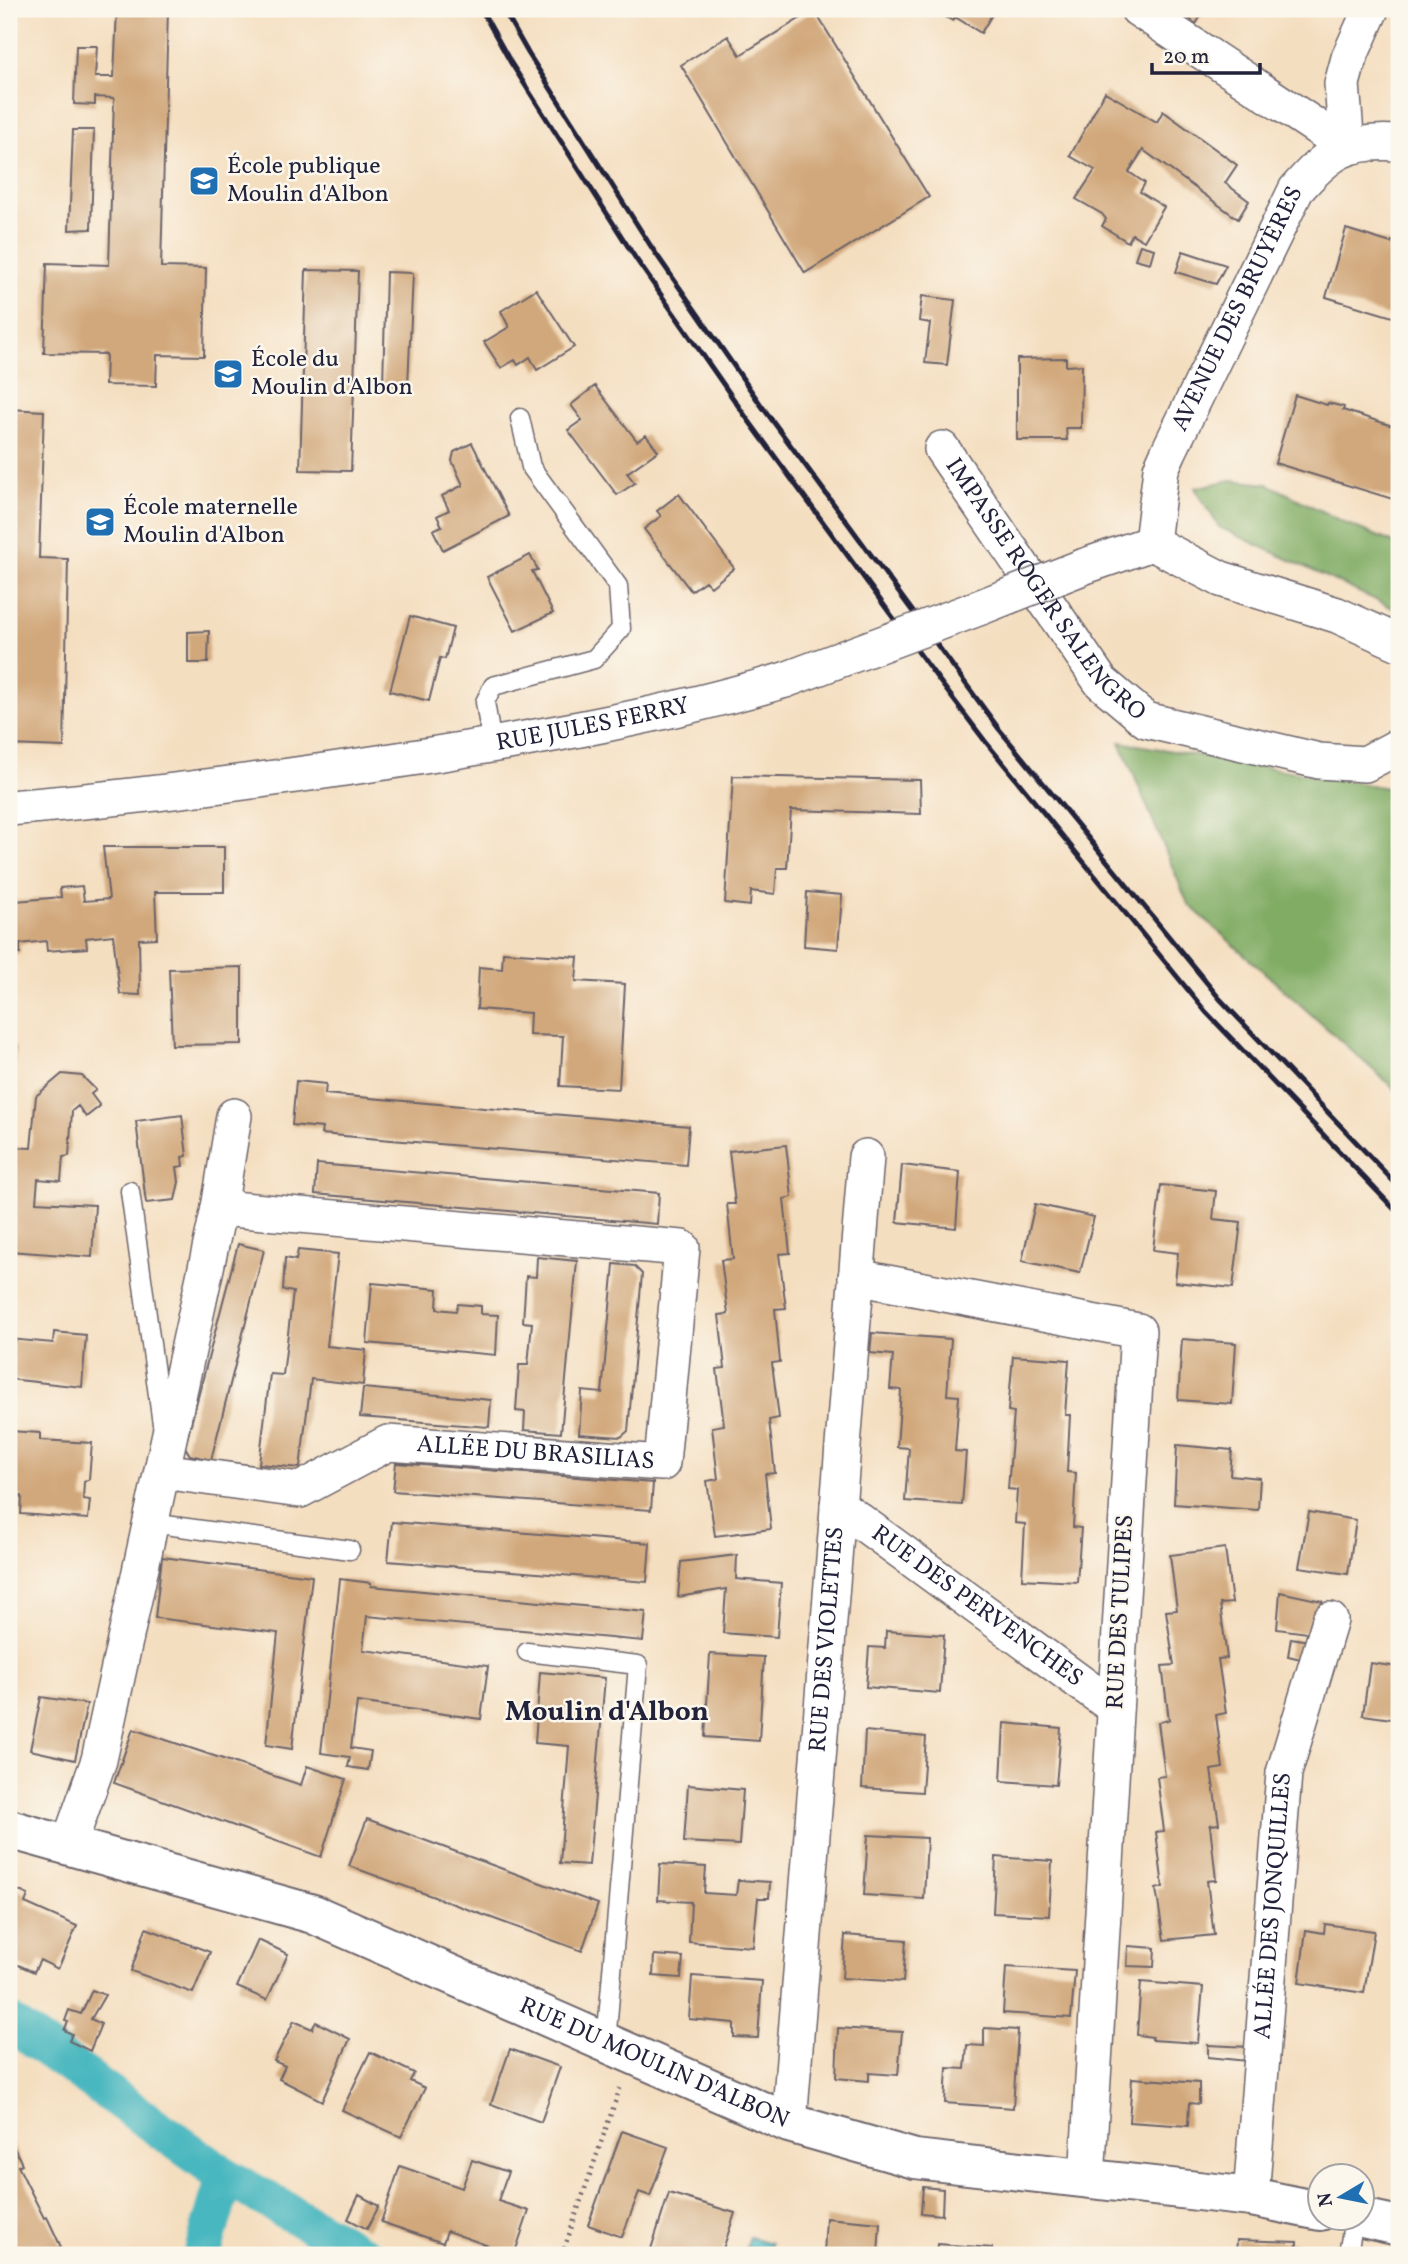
<svg xmlns="http://www.w3.org/2000/svg" width="1408" height="2264" font-family="Vollkorn,serif">
	<style>
		.forest { fill: #80ac64; stroke: #516750; stroke-width: 2 }
		.water { fill: #48b7bf; stroke: #356c7d; stroke-width: 2 }
		.lines { fill: none; stroke-linecap: round; stroke-linejoin: round }
		.canal { stroke: #48b7bf; stroke-width: 38 }
		.building { fill: #d1a87b }
		.service-casing { stroke: #6c646a; stroke-width: 21 }
		.minor-casing { stroke: #6c646a; stroke-width: 38 }
		.secondary-casing { stroke: #6c646a; stroke-width: 42 }
		.path { stroke: #6c646a; stroke-width: 4.5; stroke-dasharray: 2 5; stroke-linecap: butt }
		.service { stroke: #fff; stroke-width: 18 }
		.minor { stroke: #fff; stroke-width: 35 }
		.secondary { stroke: #fff; stroke-width: 38 }
		.rail { stroke: #22223b; stroke-width: 5 }
		.minor-bridge-casing { stroke: #6c646a; stroke-width: 38; stroke-linecap: butt }
		.minor-bridge { stroke: #fff; stroke-width: 35 }
		.labels { text-anchor: middle; dominant-baseline: central; stroke-width: 5; stroke-linejoin: round; paint-order: stroke }
		.poi-label { font-size: 24px; fill: #22223b; stroke: #fbf7ec; text-anchor: start }
		.street-label { font-size: 24px; fill: #22223b; stroke: #fbf7ec }
		.quarter-label { font-size: 28px; font-weight: bold; fill: #22223b; stroke: #fbf7ec }
	</style>
	<rect width="100%" height="100%" fill="#fbf7ec"/>
	<filter id="ink" filterUnits="userSpaceOnUse"><feTurbulence type="fractalNoise" baseFrequency=".0143" numOctaves="2"/><feDisplacementMap in="SourceGraphic" scale="14" xChannelSelector="R" yChannelSelector="G"/><feConvolveMatrix kernelMatrix="1 2 1 2 8 2 1 2 1" color-interpolation-filters="sRGB"/></filter>
	<filter id="wash" filterUnits="userSpaceOnUse"><feTurbulence type="fractalNoise" baseFrequency=".00686" numOctaves="4" result="noise"/><feDisplacementMap in="SourceGraphic" scale="28" xChannelSelector="R" yChannelSelector="G"/><feGaussianBlur stdDeviation="1.57" result="paint"/><feColorMatrix in="noise" values="0 0 0 0 0 0 0 0 0 0 0 0 0 0 0 0 0 1.4 0 .05"/><feComposite in="paint" operator="in"/></filter>
	<g filter="url(#wash)">
		<rect width="100%" height="100%" fill="#f4dec0"/>
		<path class="forest" d="M1231,480L1268,484L1345,523L1399,545V611L1219,527L1195,488Z
			M1120,742L1399,790V1093L1188,904Z"/>
		<path class="water" d="M750,2237L771,2243L768,2255H744Z"/>
		<g class="lines">
			<path class="canal" d="M9,2022L225,2176L364,2255
				M202,2255L225,2176"/>
		</g>
		<g id="blocks">
			<path class="building" d="M117,9H168L161,267L206,268L204,356L157,355L156,386L105,385L106,354L44,353L47,263L109,265L114,98L95,97V105L74,104L76,46H97L95,77H114Z
				M932,9H1002L999,14L994,11L981,33L955,17L953,21Z
				M1181,9H1202L1204,11L1196,24L1179,10Z
				M814,10L929,197L805,273L681,65L728,36L740,55Z
				M1105,92L1157,122L1163,111L1237,165L1225,183L1249,201L1238,219L1143,150L1129,172L1145,183L1140,192L1164,207L1144,241L1132,234L1128,242L1102,226L1106,219L1102,214L1076,199L1095,170L1070,156Z
				M73,130H94L91,229L69,230Z
				M1346,229L1391,243L1392,241L1399,243V319L1326,297Z
				M1140,245L1154,249L1150,263L1135,259Z
				M1183,251L1226,265L1216,284L1176,272Z
				M306,270L358,271L351,471L300,470Z
				M386,272L413,273L408,386L383,385Z
				M536,289L574,347L537,370L530,357L518,365L515,360L501,368L484,342L509,327L501,311Z
				M922,296L955,300L947,365L925,363L930,323L919,321Z
				M1066,358V366L1082,365L1081,428H1066L1067,440H1017V359Z
				M595,386L637,441L646,435L658,451L627,473L635,483L617,495L568,430L582,420L571,405Z
				M1295,395L1327,405L1328,403L1344,407L1343,410L1399,428V501L1275,463Z
				M9,409L44,411L39,558L68,559L64,747L9,745Z
				M472,443L509,516L443,550L433,530L442,526L437,516L449,510L442,496L463,485L452,461L454,452Z
				M679,494L734,568L711,587L705,581L691,591L644,529L661,516L657,511Z
				M530,555L538,570L532,571L553,613L515,631L487,577Z
				M410,616L453,628L445,659L440,658L429,701L390,691Z
				M209,631L208,663H188V632Z
				M733,776L920,780L921,814L791,810L787,868H777L775,894L751,891L750,906L725,903Z
				M103,847H224V892H155L157,938L139,939L140,995L120,994L113,935L86,938L87,948L47,951L46,941L20,944V954H9V893L15,892L16,901L61,897L60,888L82,886L84,901L109,899Z
				M807,892L842,895L838,949L804,946Z
				M503,952L578,957L576,981L625,984L619,1089L560,1086L563,1036L529,1035L530,1013L477,1009L479,967L502,969Z
				M242,967V1044L172,1045L169,969Z
				M9,1046L16,1047L11,1135H9Z
				M62,1074L82,1076L96,1090L91,1094L100,1106L86,1117L78,1106L72,1111L69,1156L63,1157L61,1181L38,1179L36,1202L95,1205L92,1257L9,1251V1147L31,1148L36,1096Z
				M296,1081L326,1084L325,1094L689,1126L686,1165L321,1134L322,1128L292,1125Z
				M182,1115L187,1156L182,1157L183,1166L177,1167L179,1182L175,1200L146,1203L136,1121Z
				M786,1145L792,1197L784,1199L790,1253L779,1254L786,1308L775,1309L780,1362L772,1363L779,1418L769,1420L775,1473L765,1474L771,1529L715,1536L707,1481L718,1479L712,1427L724,1425L717,1369L725,1368L719,1315L728,1314L721,1260L733,1259L727,1204H735L729,1151Z
				M317,1164L659,1193L657,1224L315,1194Z
				M902,1165L960,1172L956,1228L897,1222Z
				M1161,1185L1216,1191L1213,1219L1241,1222L1233,1288L1175,1282L1178,1253L1153,1250Z
				M1035,1204L1094,1217L1080,1273L1022,1261Z
				M238,1244L264,1250L211,1460L190,1455L185,1447Z
				M298,1250L338,1254L327,1346L366,1350L363,1385L311,1379L300,1468L259,1464L270,1374L283,1375L293,1292L283,1290L285,1258L296,1260Z
				M537,1257L577,1261L561,1433L524,1430L525,1412L516,1411L519,1365H528L532,1323L523,1322L526,1276L536,1277Z
				M614,1264L634,1266L642,1274L628,1431L621,1437L579,1434L582,1391L602,1393Z
				M372,1283L438,1289L437,1309L456,1311L458,1304L481,1306V1314L498,1315L496,1355L367,1343Z
				M54,1332L86,1335L82,1387L9,1379V1339L53,1343Z
				M872,1333L951,1339L947,1395L959,1396L955,1451L966,1452L962,1505L905,1501L909,1448L897,1447L901,1390L890,1389L893,1355L870,1353Z
				M1182,1339L1236,1343L1232,1404L1178,1400Z
				M1013,1356L1069,1360L1065,1415H1070L1067,1472L1076,1473L1073,1527L1081,1528L1077,1582L1022,1579L1025,1524L1015,1523L1017,1490L1008,1489L1014,1412L1008,1411Z
				M363,1388L491,1400L489,1427L360,1417Z
				M10,1431L40,1433V1440L92,1443L89,1479L84,1482L83,1499L90,1500L88,1519L21,1514L22,1496L9,1495Z
				M1177,1445L1232,1450L1230,1475L1260,1478L1258,1510L1174,1504Z
				M396,1463L653,1483L651,1510L393,1491Z
				M1309,1512L1356,1520L1348,1574L1299,1567Z
				M392,1522L650,1543L647,1582L388,1561Z
				M1225,1548L1232,1603L1220,1604L1227,1658L1218,1659L1226,1713L1216,1715L1223,1768L1211,1770L1219,1824L1210,1825L1216,1880L1207,1881L1214,1935L1164,1940L1156,1889L1163,1887L1156,1832L1164,1831L1157,1777L1165,1776L1158,1722L1169,1720L1162,1666L1174,1665L1166,1611L1177,1610L1170,1555Z
				M737,1555L736,1579L781,1583L777,1637L723,1633L726,1589L678,1597L681,1562Z
				M162,1557L312,1576L292,1749L266,1745L278,1633L155,1618Z
				M340,1579L371,1583V1586L646,1612L643,1641L367,1616L363,1650L488,1666L481,1719L357,1702L351,1748L371,1751L368,1770L348,1767L350,1757L321,1753Z
				M1280,1592L1322,1601L1318,1629L1315,1634L1277,1629Z
				M886,1631L944,1635L940,1693L866,1687L869,1647L885,1648Z
				M1291,1638L1309,1641L1305,1660L1288,1656Z
				M710,1654L764,1657L759,1741L705,1737Z
				M1370,1663L1399,1667V1720L1363,1715Z
				M540,1672L605,1678L589,1865L560,1863L569,1746L535,1743Z
				M41,1697L87,1704L75,1760L30,1750Z
				M1004,1723L1061,1728L1056,1785L1001,1781Z
				M133,1729L301,1785L307,1766L346,1779L321,1857L114,1783Z
				M865,1731L926,1737L922,1792L862,1788Z
				M688,1785L743,1790L739,1845L684,1842Z
				M367,1819L598,1904L582,1951L349,1866Z
				M868,1835L927,1838L924,1899L864,1895Z
				M996,1857L1052,1861L1049,1916L993,1913Z
				M660,1864L706,1867L704,1893L736,1895L738,1880L770,1882L769,1898H758L753,1947L689,1942L691,1902L658,1900Z
				M9,1886L28,1895L25,1903L77,1926L58,1969L40,1960L34,1972L14,1963L13,1966L9,1964Z
				M1325,1924L1374,1931L1364,1993L1299,1983L1306,1930L1324,1933Z
				M146,1928L210,1952L193,1993L131,1971Z
				M845,1935L906,1940L903,1982L842,1978Z
				M258,1940L288,1954L267,2000L237,1987Z
				M1128,1946L1155,1948L1154,1967L1127,1966Z
				M654,1955L683,1957L681,1978L653,1976Z
				M1006,1967L1075,1971L1071,2018L1003,2013Z
				M692,1976L762,1981L758,2038L734,2037V2023L689,2019Z
				M1141,1982L1203,1987L1198,2043L1152,2040V2037L1137,2035Z
				M92,1990L105,1995L91,2019L101,2024L90,2051L69,2041L72,2034L64,2030L68,2022L65,2021L69,2010L81,2014Z
				M294,2021L312,2029L316,2022L350,2039L322,2101L279,2079L285,2066L274,2061Z
				M838,2028L902,2032L898,2075L869,2073V2081L836,2078Z
				M984,2028L1018,2030L1013,2108L945,2103L947,2068L965,2069L967,2045L984,2046Z
				M1208,2045L1249,2047L1247,2061L1208,2057Z
				M510,2049L560,2067L541,2122L491,2104Z
				M370,2052L414,2073L410,2081L425,2088L401,2137L342,2110Z
				M1132,2078L1199,2083V2104L1189,2103L1188,2126L1129,2122Z
				M622,2131L668,2147L650,2196L639,2192L622,2237L588,2225Z
				M9,2137L22,2164L18,2166L44,2218L47,2217L61,2247L58,2248L61,2255H9Z
				M472,2160L508,2172L498,2201L529,2211L514,2255L447,2231L443,2243L381,2222L400,2166L462,2188Z
				M923,2187L943,2189L942,2215L921,2213Z
				M669,2193L735,2213L721,2255H671L651,2249Z
				M359,2195L379,2206L367,2229L348,2219Z
				M826,2218L880,2223L878,2255H824Z
				M1237,2240L1297,2242L1296,2255H1236Z
				M937,2244L992,2248L991,2255H936Z"/>
		</g>
	</g>
	<g filter="url(#ink)">
		<use href="#blocks" fill-opacity="0" stroke="#6c646a" stroke-width="2"/>
		<g class="lines">
			<g class="service-casing">
				<path id="service" d="M492,745L485,702L493,686L594,659L621,629L618,586L531,467L520,418
					M130,1191L162,1424
					M151,1523L350,1550
					M527,1652L638,1665L606,2043
					M1348,2255L1354,2218"/>
			</g>
			<g class="minor-casing">
				<g id="minor">
					<path d="M1138,9L1347,147"/>
					<path d="M1347,147L1342,84L1349,58L1371,9"/>
					<path id="s1" d="M942,449L1101,682L1146,720L1319,761L1365,764L1399,746"/>
					<path id="s2" d="M1152,543L1161,469L1169,451L1296,190C1329,152 1347,139 1399,143"/>
					<path d="M1152,543L1221,579L1337,615L1399,643"/>
					<path d="M1085,566L1152,543"/>
					<path id="s3" d="M9,808C146,797 282,778 418,757C542,737 664,716 785,680"/>
					<path d="M856,1277L1138,1331L1087,2179"/>
					<path id="s4" d="M162,1471L300,1490L388,1443L662,1463L682,1248L219,1208"/>
					<path id="s5" d="M838,1505L1115,1708"/>
					<path d="M69,1844L99,1760L219,1208L234,1116"/>
					<path id="s6" d="M789,2123L866,1157"/>
					<path id="s7" d="M1251,2197L1284,1773L1330,1620"/>
				</g>
			</g>
			<g class="secondary-casing">
				<g id="secondary">
					<path id="s8" d="M9,1829L313,1914L789,2123L915,2159L1251,2197L1320,2211"/>
					<path d="M1362,2218L1399,2226"/>
				</g>
			</g>
			<path class="path" d="M562,2255L620,2088"/>
			<use href="#service" class="service"/>
			<use href="#minor" class="minor"/>
			<use href="#secondary" class="secondary"/>
			<path class="rail" d="M481,9L511,63L636,259L746,417L941,683L985,741L1206,1012L1399,1214
				M503,9L528,53L652,248L761,405L999,729L1220,999L1399,1187"/>
			<g class="minor-bridge-casing">
				<path id="minor-bridge" d="M785,680L981,607L1085,566"/>
			</g>
			<use href="#minor-bridge" class="minor-bridge"/>
		</g>
	</g>
	<defs>
		<g id="school-square" transform="scale(1.575)"><rect x="-9" y="-9" width="18" height="18" rx="4" fill="#1f6fb2" stroke="#fbf7ec"/><path d="M0-5L7-2L0 1L-7-2ZM-4 1L0 2.5L4 1V4Q0 6-4 4Z" fill="#fff"/></g>
	</defs>
	<g fill-rule="evenodd">
		<use href="#school-square" x="204" y="181"/>
		<use href="#school-square" x="228" y="374"/>
		<use href="#school-square" x="100" y="522"/>
	</g>
	<g class="labels">
		<g class="poi-label">
			<text x="227" y="167">École publique<tspan x="227" dy="28">Moulin d'Albon</tspan></text>
			<text x="251" y="360">École du<tspan x="251" dy="28">Moulin d'Albon</tspan></text>
			<text x="123" y="508">École maternelle<tspan x="123" dy="28">Moulin d'Albon</tspan></text>
		</g>
		<g class="street-label">
			<text stroke="none"><textPath href="#s2" startOffset="252">AVENUE DES BRUYÈRES</textPath></text>
			<text stroke="none"><textPath href="#s1" startOffset="175">IMPASSE ROGER SALENGRO</textPath></text>
			<text stroke="none"><textPath href="#s3" startOffset="590">RUE JULES FERRY</textPath></text>
			<text stroke="none"><textPath href="#s4" startOffset="387">ALLÉE DU BRASILIAS</textPath></text>
			<text stroke="none"><textPath href="#s5" startOffset="172">RUE DES PERVENCHES</textPath></text>
			<text transform="translate(1121 1612) rotate(-87)">RUE DES TULIPES</text>
			<text stroke="none"><textPath href="#s6" startOffset="485">RUE DES VIOLETTES</textPath></text>
			<text stroke="none"><textPath href="#s7" startOffset="292">ALLÉE DES JONQUILLES</textPath></text>
			<text stroke="none"><textPath href="#s8" startOffset="688">RUE DU MOULIN D'ALBON</textPath></text>
		</g>
		<g class="quarter-label">
			<text x="607" y="1712">Moulin d'Albon</text>
		</g>
	</g>
	<rect width="1408" height="2264" fill="none" stroke="#fbf7ec" stroke-width="35"/>
	<g transform="translate(1341 2197) rotate(260)"><circle r="33" fill="#fbf7ec" stroke="#a4a2a5" stroke-width="2"/>
	<path d="M0-5L12 26L0 18L-12 26Z" fill="#1f6fb2"/>
	<text y="-10" font-size="19" font-weight="bold" text-anchor="middle" fill="#22223b">N</text>
	</g>
	<path d="M1152 63v10h108v-10" fill="none" stroke="#22223b" stroke-width="3.5"/>
	<text x="1163" y="63" font-size="21" fill="#22223b" stroke="#fbf7ec" stroke-width="5" paint-order="stroke">20 m</text>
</svg>
